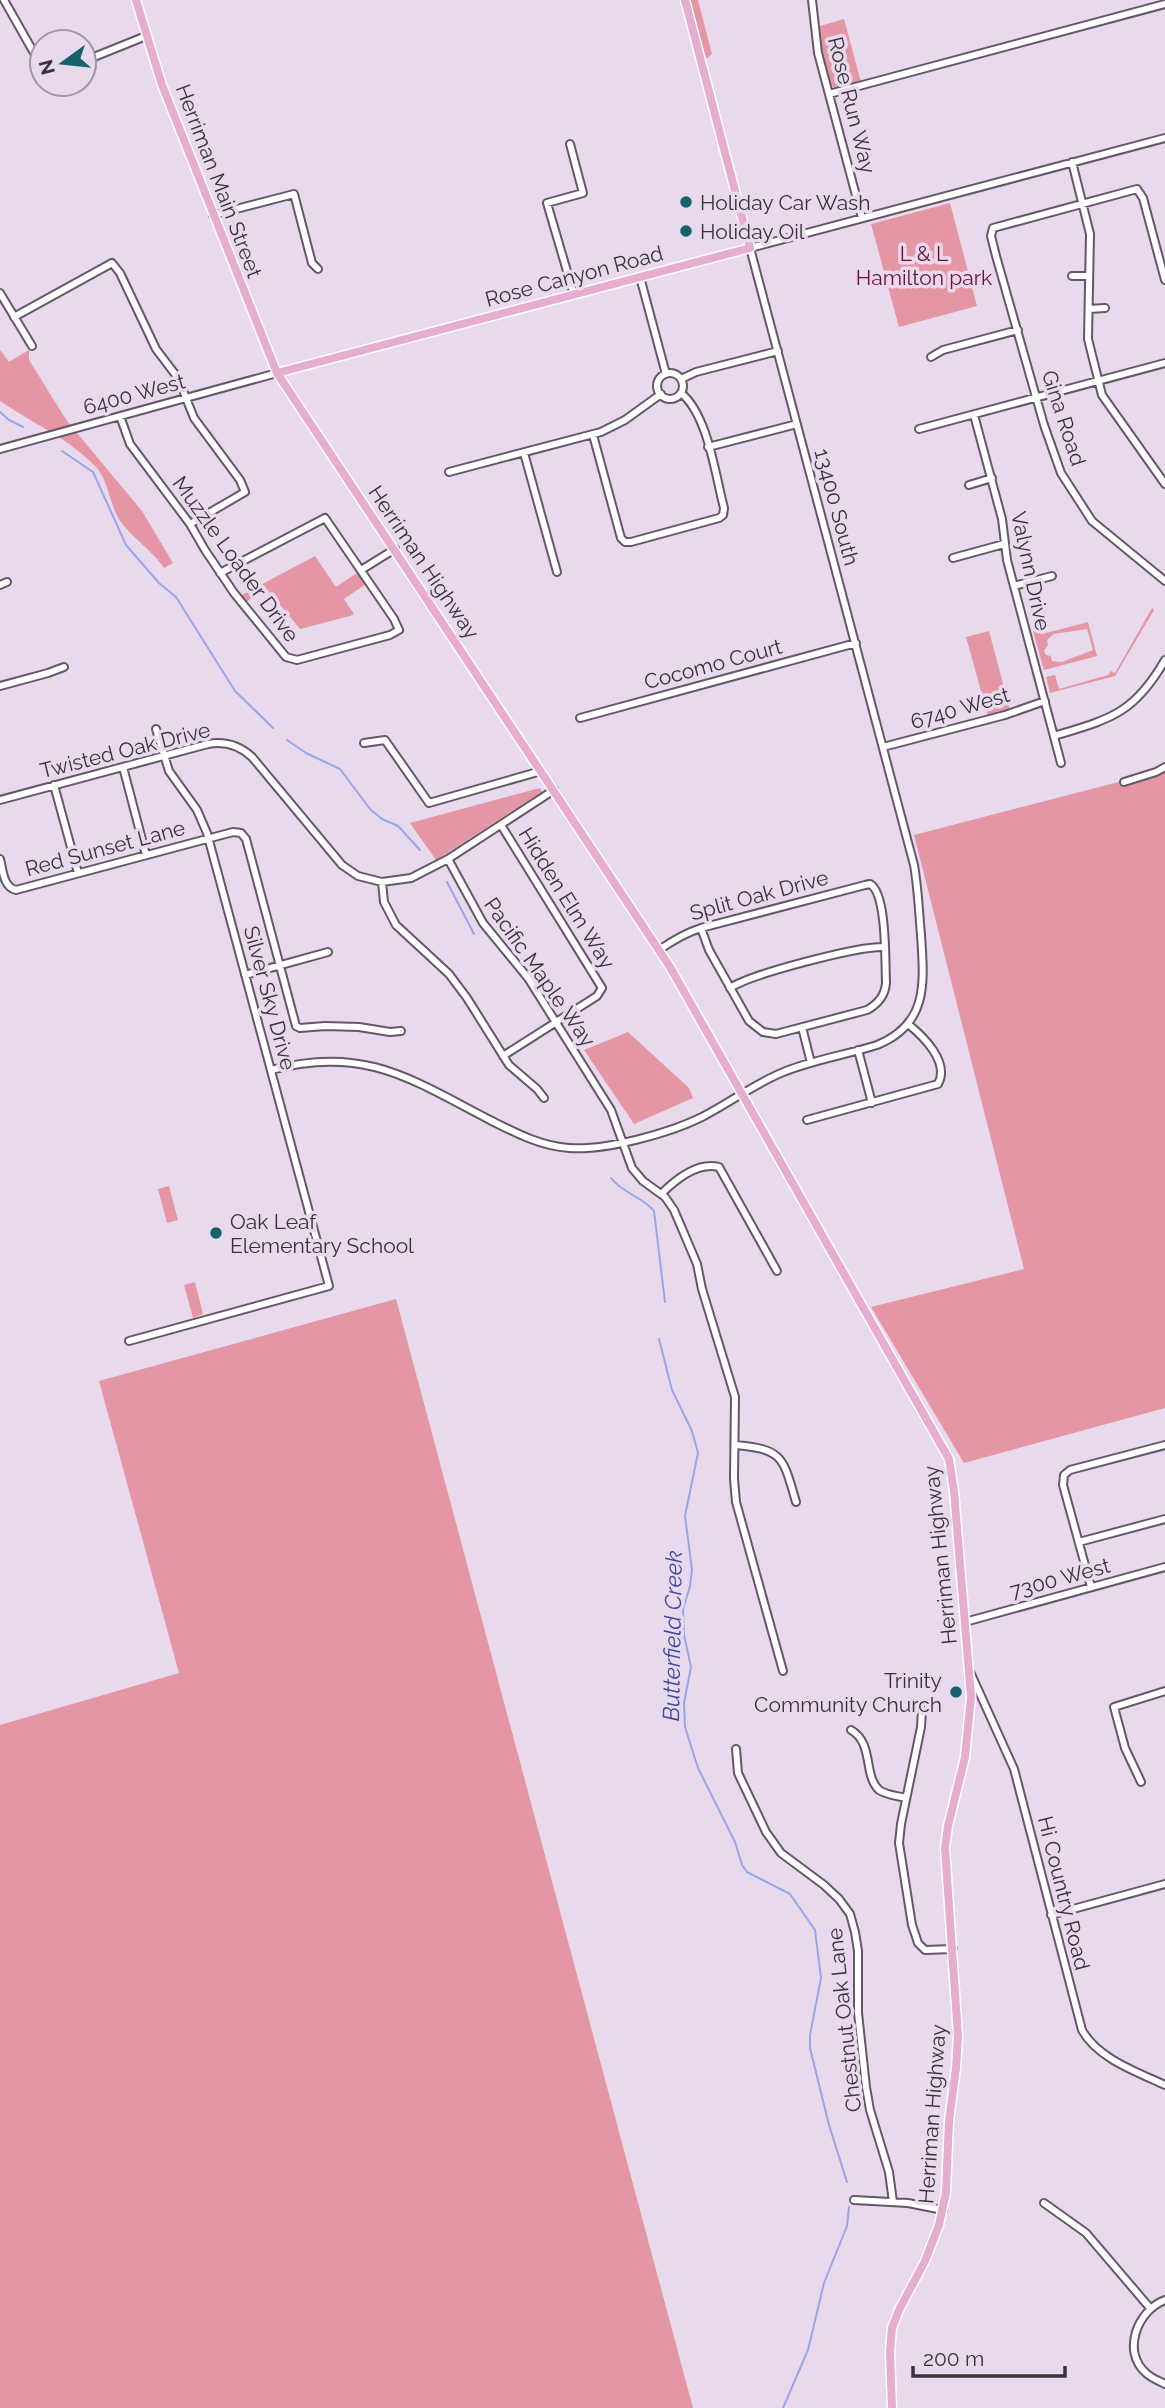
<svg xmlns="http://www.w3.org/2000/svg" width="1165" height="2408" font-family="Raleway,sans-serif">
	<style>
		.green { fill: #e596a5; fill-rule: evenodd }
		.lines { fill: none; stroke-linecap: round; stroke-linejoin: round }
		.stream { stroke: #97a6ec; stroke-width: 2 }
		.minor-casing { stroke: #655768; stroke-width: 10 }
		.major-casing { stroke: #fff; stroke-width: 11 }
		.minor { stroke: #fff; stroke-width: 6 }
		.major { stroke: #e7add1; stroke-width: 8 }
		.poi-dot { fill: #14636b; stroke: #e9d9ed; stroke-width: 2.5 }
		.labels { text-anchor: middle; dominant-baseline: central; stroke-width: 7; stroke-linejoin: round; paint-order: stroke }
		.street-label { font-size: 21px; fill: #38323a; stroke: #e9d9ed }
		.poi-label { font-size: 21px; fill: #38323a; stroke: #e9d9ed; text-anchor: start }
		.park-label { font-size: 21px; fill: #730f32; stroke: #e9d9ed }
		.water-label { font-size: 23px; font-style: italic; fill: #3f499b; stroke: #e9d9ed }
	</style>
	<rect width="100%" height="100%" fill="#e9d9ed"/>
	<path class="green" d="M690,0H698L712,54L706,59Z
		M844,19L861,82L836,89L831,85L821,48L820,26Z
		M950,203L977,306L899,327L871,224Z
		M0,350L9,362L29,350V360L67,421L142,511L173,563L164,568C153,552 137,541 124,526C110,511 110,484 97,468C70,439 32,423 0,401Z
		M315,556L336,587L357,573L366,584L344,599L354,614L350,616L300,629L265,587L245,603L240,596Z
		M1152,608L1154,610L1115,676L1050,693L1046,677L1055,675L1059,689L1108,675L1111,671L1115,673Z
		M1088,622L1097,656L1044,670L1033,631L1040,629L1042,634ZM1087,629L1093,650L1062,662L1052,661L1051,656L1046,655L1044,651L1048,645L1047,640L1054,634Z
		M989,631L1010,710L988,716L966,637Z
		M1165,770V1408L964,1463L871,1307L1024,1269L914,835Z
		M540,788L542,792L436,860L410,823Z
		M628,1032L689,1088L693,1098L634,1124L584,1050Z
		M169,1186L178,1220L167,1223L158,1189Z
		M195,1282L203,1314L193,1318L184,1285Z
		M396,1299L693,2408H0V1725L179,1673L99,1381Z"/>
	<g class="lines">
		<path class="stream" d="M0,412L9,420L23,427
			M62,451L93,472L126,545L159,583L176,597L235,691L273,728
			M287,740L306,753L340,769L370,809L382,819L398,826L420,850
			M447,882L474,934
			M611,1178C622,1193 643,1197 654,1211L665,1302
			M659,1339L672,1390L692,1431L698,1453L685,1516L692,1570L690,1586L683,1610L684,1635L691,1667L684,1703L685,1727L698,1768L735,1842L742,1865L747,1872L790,1894L815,1930L821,1978L810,2035V2048L829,2125L847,2182
			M783,2408L808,2350L824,2283L847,2226L849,2207"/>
		<g class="minor-casing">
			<path id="minor" d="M4,0L42,67
				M812,0L818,53L862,218
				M84,61L146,36
				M829,94L1165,4
				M570,144L583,193L547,203L574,295
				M1072,162L1090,234L1088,339L1102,395L1165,484
				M213,215L294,194L312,263L318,269
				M1072,276H1089
				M640,277L666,374
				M1165,280L1143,198L1137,189L993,228L991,236L996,256L1044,425L1061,473L1092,521L1165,581
				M0,293L32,346
				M1089,309L1105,308
				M14,317L112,263L120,273L156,349L178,378L194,418L240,480L245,492L190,524
				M931,357L943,350L1018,330
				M657 386a13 13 0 1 1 26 0a13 13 0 1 1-26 0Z
				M681,379L696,372L778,351
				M974,415L1002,519L1007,560L1061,763
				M120,416L130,444L190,524L205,550L234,593L286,657L297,660L390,635L399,630L394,619L325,518L220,573
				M919,429L1165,363
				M593,435L621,538L625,542H631L719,518L723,515L724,508C715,474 708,415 681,393
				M708,447L797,424
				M0,449L277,373
				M524,453L557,572
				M449,472L601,432L625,420L661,394
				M969,485L992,478
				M953,558L1004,544
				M361,570L395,549
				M0,585L7,582
				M1014,586L1052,576
				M0,686L48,673L64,667
				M580,718L856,643
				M1054,736C1110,719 1134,714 1165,660
				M364,743L385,740L429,803L541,771
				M883,747L1005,715L1045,701
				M123,767L146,855
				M1124,782L1156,772L1165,767
				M54,785L78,873
				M0,800L208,744C225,741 239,745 252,757L342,865L358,876L382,882L411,878L448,859L554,790
				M501,825L602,988L597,996L503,1056
				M0,859C3,870 3,887 16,890L233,832L241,833L246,839L296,1026L300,1028L325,1026L359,1027L390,1032L401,1031
				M448,859L483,923L528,978L611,1110L632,1168L643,1181L665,1197L674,1210L697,1264L702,1289L735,1397L734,1479L736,1502L783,1671
				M382,882L384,902L396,925L449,974L467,998L509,1065L537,1089L544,1098
				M659,950C672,941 685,933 701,928L865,885L870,884C887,893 885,962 886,983C885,996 878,1004 867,1010L776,1034L763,1032L749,1021L709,950L701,928
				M245,975L328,952
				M730,988C751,974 858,946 884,947
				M802,1027L811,1063
				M858,1050L872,1103
				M271,1070C364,1045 411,1079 490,1120C516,1133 540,1146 569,1148C605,1151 670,1133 702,1117C729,1103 753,1085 781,1073C811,1060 846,1055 877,1045C929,1024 924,982 921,935C919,912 918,888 914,865L750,248L1165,138
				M807,1120L938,1084C950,1062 923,1036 908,1024
				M661,1194C675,1180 697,1161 719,1167L777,1271
				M129,1341L329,1286L207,833L197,810L169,771L156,729
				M735,1445C784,1449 783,1458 796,1502
				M1079,1542L1165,1519
				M1091,1587L1063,1485L1064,1475L1070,1470L1165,1445
				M965,1622L1165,1567
				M971,1674L1014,1769L1082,2030C1097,2058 1137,2072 1165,2085
				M922,1710L921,1727L901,1824L899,1843L912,1925L918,1943L925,1950L953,1949
				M851,1730C874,1743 863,1775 879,1790C886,1795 898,1796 906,1798
				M736,1749L738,1773L766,1832L781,1853L824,1885L839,1899L850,1914L855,1932L858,1951V2013L866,2087L870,2110L889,2172L893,2202
				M1141,1782L1125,1748L1114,1707L1165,1691
				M1051,1915L1165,1884
				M854,2200L908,2203L943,2210
				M1044,2203L1086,2233L1150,2308
				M1165,2300C1138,2310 1121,2351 1146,2373C1151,2378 1159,2381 1165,2384"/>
		</g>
		<g class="major-casing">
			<path id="major" d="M136,0L162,85L277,373L670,967L949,1459L954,1491L971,1697L965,1757L948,1826L945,1848L958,2036L956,2068L949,2121L946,2192L939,2225L925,2261L899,2310L892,2328L890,2352L892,2408
				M277,373L750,248L685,0"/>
		</g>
		<use href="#minor" class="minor"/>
		<use href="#major" class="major"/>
	</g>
	<g class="poi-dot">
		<circle cx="686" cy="202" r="7"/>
		<circle cx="686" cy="231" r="7"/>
		<circle cx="216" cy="1233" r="7"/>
		<circle cx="956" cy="1692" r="7"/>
	</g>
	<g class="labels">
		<g class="street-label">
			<text transform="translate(852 105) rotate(76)">Rose Run Way</text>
			<text transform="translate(219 181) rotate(69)">Herriman Main Street</text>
			<text transform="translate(574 276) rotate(-15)">Rose Canyon Road</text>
			<text transform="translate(134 394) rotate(-15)">6400 West</text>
			<text transform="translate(1064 418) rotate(72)">Gina Road</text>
			<text transform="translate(837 507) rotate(75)">13400 South</text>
			<text transform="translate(236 559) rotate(54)">Muzzle Loader Drive</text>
			<text transform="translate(424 562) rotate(56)">Herriman Highway</text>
			<text transform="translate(1031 571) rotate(78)">Valynn Drive</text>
			<text transform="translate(713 664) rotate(-15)">Cocomo Court</text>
			<text transform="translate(960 708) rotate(-16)">6740 West</text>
			<text transform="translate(125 750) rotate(-14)">Twisted Oak Drive</text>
			<text transform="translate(105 848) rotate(-15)">Red Sunset Lane</text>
			<text transform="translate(759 895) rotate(-15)">Split Oak Drive</text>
			<text transform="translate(567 898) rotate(58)">Hidden Elm Way</text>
			<text transform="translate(540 972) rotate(55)">Pacific Maple Way</text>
			<text transform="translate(270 998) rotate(75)">Silver Sky Drive</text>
			<text transform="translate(940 1555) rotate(-96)">Herriman Highway</text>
			<text transform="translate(1060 1578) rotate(-15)">7300 West</text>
			<text transform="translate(1064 1893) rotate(76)">Hi Country Road</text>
			<text transform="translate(844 2020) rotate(-96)">Chestnut Oak Lane</text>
			<text transform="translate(932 2114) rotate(-86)">Herriman Highway</text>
		</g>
		<g class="poi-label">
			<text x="700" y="202">Holiday Car Wash</text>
			<text x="700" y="231">Holiday Oil</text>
			<text x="230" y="1221">Oak Leaf<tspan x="230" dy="24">Elementary School</tspan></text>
			<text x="942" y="1680" text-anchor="end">Trinity<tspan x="942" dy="24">Community Church</tspan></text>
		</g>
		<g class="park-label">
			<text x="924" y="253">L &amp; L<tspan x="924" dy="24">Hamilton park</tspan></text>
		</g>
		<g class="water-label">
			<text transform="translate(672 1636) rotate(-89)">Butterfield Creek</text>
		</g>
	</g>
	<g transform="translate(63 63) rotate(255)"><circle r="33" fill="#e9d9ed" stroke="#a296a5" stroke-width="2"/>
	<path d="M0-5L12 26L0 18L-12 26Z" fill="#14636b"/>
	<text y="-10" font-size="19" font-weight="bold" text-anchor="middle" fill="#38323a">N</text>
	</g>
	<path d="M913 2366v10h152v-10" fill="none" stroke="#38323a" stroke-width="3.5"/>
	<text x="923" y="2366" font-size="21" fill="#38323a" stroke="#e9d9ed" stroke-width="5" paint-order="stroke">200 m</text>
</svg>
